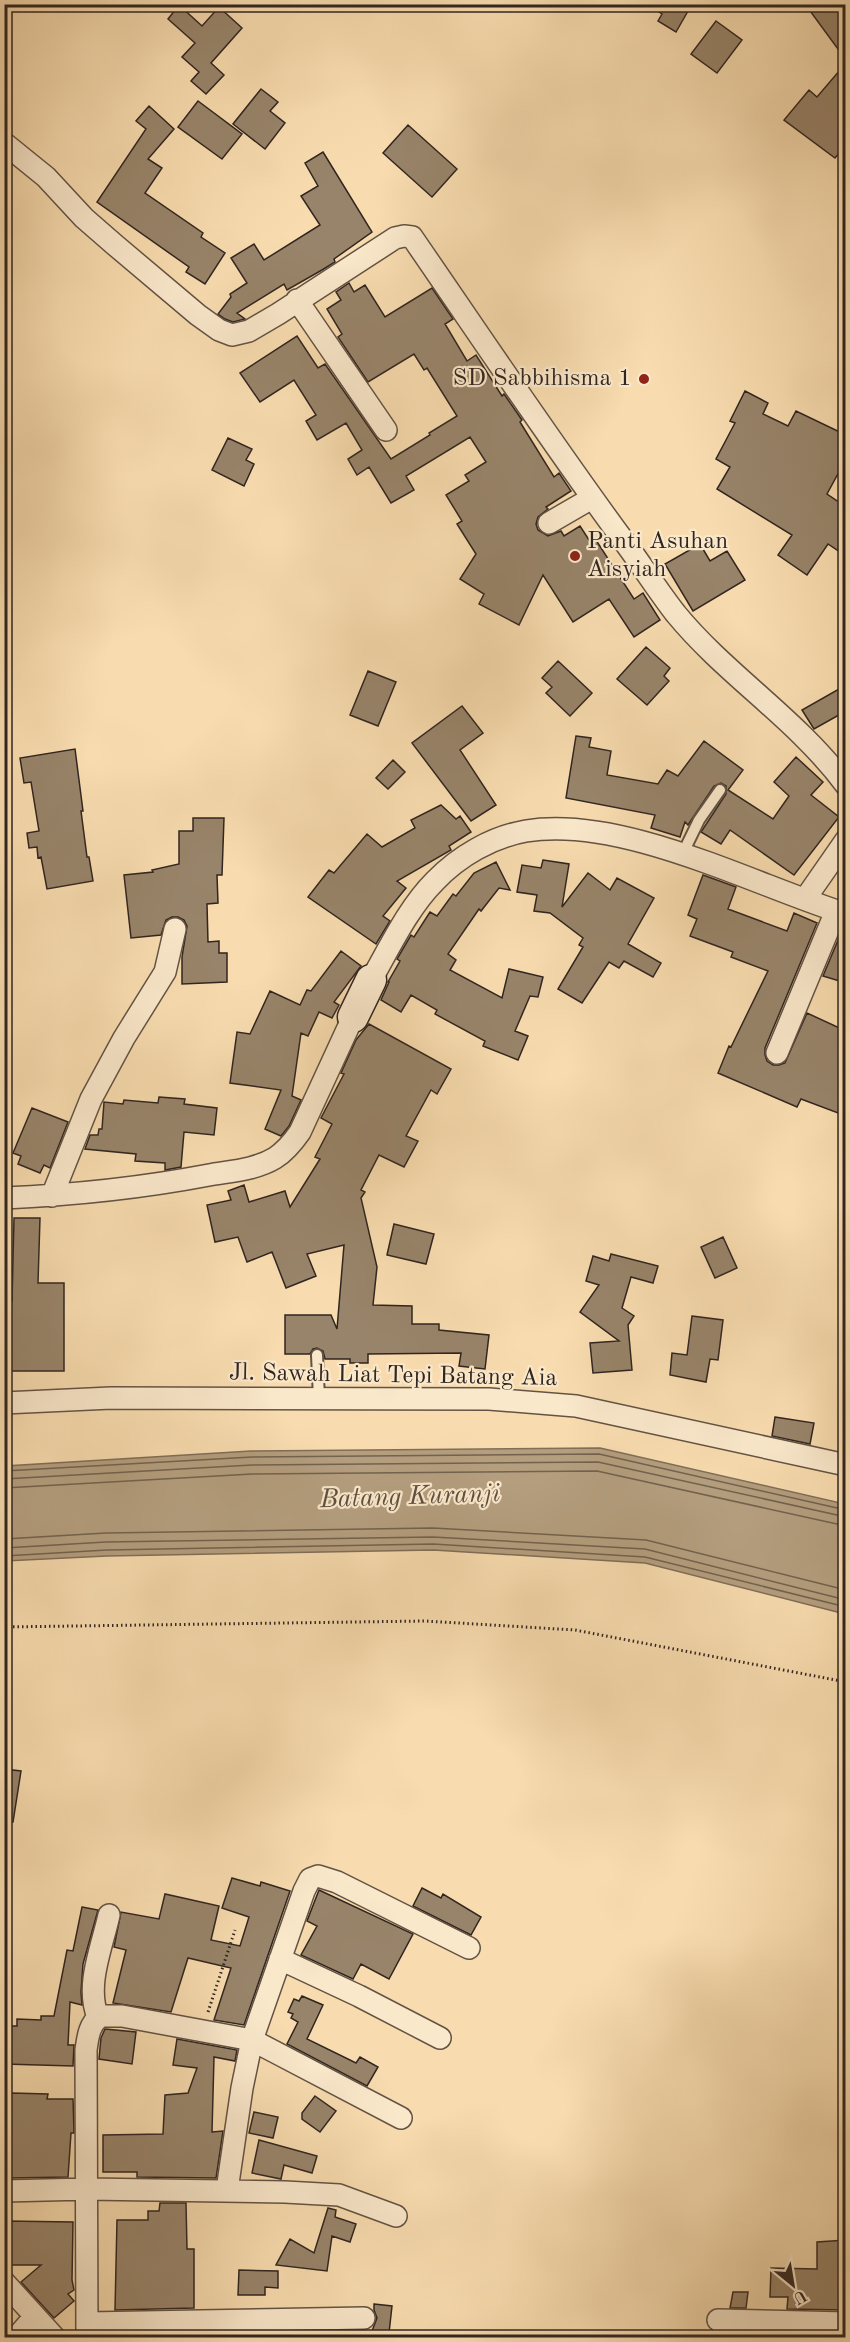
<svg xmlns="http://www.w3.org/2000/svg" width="850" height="2342" font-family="'Old Standard TT',serif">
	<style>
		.water { fill: #b49e7e; stroke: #806e58; stroke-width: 1.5 }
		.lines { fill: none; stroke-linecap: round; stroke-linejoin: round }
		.shore { stroke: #72624f; stroke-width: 1.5 }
		.building { fill: #98846a; stroke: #312520; stroke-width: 1.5 }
		.lane-casing { stroke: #635344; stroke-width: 14 }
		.street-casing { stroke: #635344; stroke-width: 24 }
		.secondary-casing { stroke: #312520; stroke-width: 33 }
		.path { stroke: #312520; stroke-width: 3; stroke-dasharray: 1.5 3; stroke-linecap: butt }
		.lane { stroke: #fae8cb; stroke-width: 10 }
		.street { stroke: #fae8cb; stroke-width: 21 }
		.secondary { stroke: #fae8cb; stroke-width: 30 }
		.poi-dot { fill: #8f2418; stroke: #fae8cb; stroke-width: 2 }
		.labels { text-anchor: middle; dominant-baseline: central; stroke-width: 4.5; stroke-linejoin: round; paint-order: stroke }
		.poi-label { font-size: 24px; fill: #312520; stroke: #fae8cb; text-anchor: end }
		.street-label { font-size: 24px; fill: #312520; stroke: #fae8cb }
		.water-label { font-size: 26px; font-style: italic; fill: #5f4f41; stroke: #fae8cb }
	</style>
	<rect width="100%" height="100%" fill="#f8dcaf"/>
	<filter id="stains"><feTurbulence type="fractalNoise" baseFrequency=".00333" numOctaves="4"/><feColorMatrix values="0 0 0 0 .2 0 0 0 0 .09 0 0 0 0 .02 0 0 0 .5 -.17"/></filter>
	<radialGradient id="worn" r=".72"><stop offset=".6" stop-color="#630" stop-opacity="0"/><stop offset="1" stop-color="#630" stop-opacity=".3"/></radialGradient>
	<path class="water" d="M600,1448L845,1504V1614L645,1563L433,1550L107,1556L5,1561V1466L251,1451Z"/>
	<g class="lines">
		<path class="shore" d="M4,1471L252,1457L599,1454L846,1510
			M4,1479L252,1465L598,1462L846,1517
			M4,1488L252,1474L597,1471L846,1526
			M4,1539L106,1533L433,1528L646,1540L846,1590
			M4,1548L106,1542L433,1537L645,1549L846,1600
			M4,1556L107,1550L433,1544L645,1557L846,1607"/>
	</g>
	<path class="building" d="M647,4H692L676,32L658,21L662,14Z
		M805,4H846V60Z
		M179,5L202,26L219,7L242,28L211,63L224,75L206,94L191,81L199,72L182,57L195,43L168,19Z
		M716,21L742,40L717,73L691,54Z
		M846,63V145L835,158L784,120L809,90L817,97Z
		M261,89L278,102L270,111L285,123L265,149L233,124Z
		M198,101L242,134L222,159L178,127Z
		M149,106L174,129L148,159L162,168L145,193L203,233L201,237L225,253L205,284L186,272L189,267L97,202L146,129L136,121Z
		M408,125L457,169L432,197L383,153Z
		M323,152L372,232L334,259L335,262L322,270L287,290L284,284L237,313L245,319L233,322L225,319L218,314L231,297L230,294L247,283L231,258L254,244L264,260L320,225L301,196L318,186L305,163Z
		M349,283L354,292L365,285L385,317L432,288L453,319L445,324L467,361L476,355L502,396L504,394L522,420L520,422L554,477L559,473L571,491L546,507L548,509L538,517L536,524L538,530L548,536L561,531L564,536L580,526L589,540L594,537L634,599L643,593L660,620L634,637L609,599L573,622L543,575L519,625L479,604L484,594L460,579L476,554L457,524L462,521L446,495L469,481L465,475L486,462L470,437L406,476L414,490L391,503L369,467L357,475L348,459L362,450L346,423L317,440L306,421L316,415L294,380L260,402L240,373L297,336L318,368L325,364L391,459L430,435L429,433L457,416L427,368L424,370L414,354L368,382L338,337L342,334L327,309L341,300L336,292Z
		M745,391L768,403L763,414L788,426L796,411L846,435V459L827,494L846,507V556L828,544L807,575L778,555L792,535L717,489L730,467L716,459L735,423L730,421Z
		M228,438L252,449L246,460L254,464L244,486L212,470Z
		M700,544L710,561L727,551L745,580L693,611L665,564Z
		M646,647L670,668L664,676L669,681L647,705L617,679Z
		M558,661L592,693L570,716L546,693L552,687L542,678Z
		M368,671L396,682L378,726L350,715Z
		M846,685V711L814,729L802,710Z
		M462,706L483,733L460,750L496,805L471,821L412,743Z
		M576,736L591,738L589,747L611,751L607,775L658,784L667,770L678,776L704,741L743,770L728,790L773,819L789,796L774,782L796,757L823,782L811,795L839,817L794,875L730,830L721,844L701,832L726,794V786L721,783L714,786L688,825L685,822L680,837L651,828L655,815L566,798Z
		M75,749L83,811H81L87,857H89L93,881L47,889L41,857L38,858L37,847L29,848L27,833L39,831L31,782L24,783L20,758Z
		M393,760L405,772L388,789L376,778Z
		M441,805L456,819L460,816L471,832L449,846L451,850L397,881L406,888L383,916L390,921L376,944L308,897L329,870L334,873L367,834L382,847L415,828L411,820Z
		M193,818H224L222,875H217L218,903L207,904L208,942L219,941V953H227V982L182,984V957L187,926L184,920L178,917H172L166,920L161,935L131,938L124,875L153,872L152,870L179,864V831H193Z
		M543,860L569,864L562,907L588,873L610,890L617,878L654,898L628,944L661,963L653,977L624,961L619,968L609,962L582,1003L558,989L583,947L579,945L583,938L550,913L534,911L537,895L517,892L522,865L541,868Z
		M496,862L510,890L499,888L481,911L479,909L448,954L456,960L450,970L502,998L509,969L543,977L538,997L530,996L515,1031L528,1036L518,1060L483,1046L485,1041L435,1014L437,1010L411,995L401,1012L381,1000L389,982H388L400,961L397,959L411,935L414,937L430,912L437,916L453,894L456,896L474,873Z
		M703,875L736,887L728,909L787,931L794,913L817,923L765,1048V1055L767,1061L773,1065H779L785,1063L807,1013L846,1031V1116L801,1099L797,1107L718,1073L729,1046L731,1047L768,971L731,957L733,952L690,936L697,919L688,915Z
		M841,933L846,935V983L823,976Z
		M341,951L361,966L334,1002L339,1005L332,1018L319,1012L308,1036L301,1033L292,1096L301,1100L289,1126L281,1136L265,1129L281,1090L230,1083L237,1032L250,1034L270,991L300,1005L307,990L311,991Z
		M369,1024L451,1069L437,1094L431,1090L406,1136L418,1141L404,1167L379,1155L361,1190L365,1192L361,1198L377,1267L373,1305L412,1306V1324H439V1330L489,1335L485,1369L459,1366L461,1353L368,1354V1363H350V1359H325L323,1351L317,1348L313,1349L310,1354H285V1315H331L337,1329L344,1245L307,1254L316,1276L286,1288L272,1252L247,1262L238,1237L215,1242L207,1205L231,1200L228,1191L244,1185L249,1202L285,1191L290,1207L320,1159L315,1157L332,1124L321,1118L344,1074L341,1073L356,1040Z
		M159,1097L185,1099L184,1104L217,1108L214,1135L184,1132L181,1167L165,1170V1163L135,1161L136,1154L85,1149L90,1135H98L99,1129H102L104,1102L123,1104L124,1100L158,1103Z
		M32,1108L68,1122L50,1168L44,1165L40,1173L18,1164L21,1156L13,1153Z
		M14,1218H40L38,1283H64V1371H4V1301H12Z
		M394,1224L434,1234L426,1264L387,1255Z
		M723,1237L737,1268L715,1278L701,1247Z
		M611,1254L658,1266L653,1283L631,1277L622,1308L634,1316L628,1325L632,1370L593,1373L590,1343L619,1341L580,1312L599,1285L586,1281L593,1256L609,1261Z
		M692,1316L723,1320L718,1360L710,1359L706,1382L670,1375L672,1353L687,1355Z
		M775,1417L814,1423L810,1444L772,1436Z
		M4,1769L21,1771L13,1822H4Z
		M232,1878L260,1886L261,1882L290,1891L244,2025L214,2020L231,1968L188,1958L171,2012L113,2003L126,1950L114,1947L121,1912L159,1919L165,1894L219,1906L211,1940L240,1946L249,1917L222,1908Z
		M422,1888L441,1898L443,1894L481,1917L471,1935L413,1906Z
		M319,1890L413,1934L389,1979L361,1964L353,1979L301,1955L317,1926L307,1921Z
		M82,1907L98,1910L83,1964L81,1992L82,2005L70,2002L68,2045H74L73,2066L4,2064V2026H17V2019L41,2020V2016H54L67,1950L73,1951Z
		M302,1996L323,2005L307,2039L356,2063L360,2057L378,2067L367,2086L287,2044L298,2022L291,2018L293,2014L288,2012L294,1999L299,2001Z
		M105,2029L136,2032L132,2064L99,2059L101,2038Z
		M177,2039L237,2050L235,2061L214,2057L212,2132L223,2131L216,2178L137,2177V2172H103V2135L163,2134L165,2095L188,2093L197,2068L173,2065Z
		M11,2093L48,2094L47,2099H73L74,2133H71L68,2177L8,2178V2174H4V2136L10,2137Z
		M315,2096L336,2111L320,2132L302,2119V2113Z
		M254,2112L278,2117L273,2138L249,2133Z
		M259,2140L317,2156L312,2173L284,2165L281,2179L252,2173Z
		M160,2203H186L187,2249H194V2308L115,2310L117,2220H148V2211H159Z
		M328,2208L336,2210L335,2217L356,2224L350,2242L332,2236L327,2271L276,2265L290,2239L314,2253Z
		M5,2221L73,2222L72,2280L74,2290L68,2294L74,2301L54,2318L21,2282L41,2265H4Z
		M846,2240V2310L787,2309L788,2297H770L771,2268L817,2269V2242Z
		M239,2270L278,2271V2288L265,2287V2295H238Z
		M733,2292H748L746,2308H730Z
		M374,2304L392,2306L389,2333L372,2331L377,2318L374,2310Z"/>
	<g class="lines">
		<g class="lane-casing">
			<path id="lane" d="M682,855L699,820L720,790
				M317,1355L319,1398"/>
		</g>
		<g class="street-casing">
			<path id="street" d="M4,143L46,177L84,218L115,245L198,315L219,330L232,335L249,331L278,314L395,238L404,236L412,237C483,340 552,444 626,544C643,567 658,591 676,614C727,676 797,719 846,785
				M297,300L386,430
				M549,523L592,498
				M805,899L846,840
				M371,980C390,947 408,908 435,881C459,856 492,837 526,831C622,815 754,885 846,914
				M777,1053L836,911
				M52,1196L91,1099L124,1038L165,972L175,929
				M4,1198C73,1195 141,1188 209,1175C231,1171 255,1170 275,1158C286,1151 293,1142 300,1132L353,1017
				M4,1403L111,1398L489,1399L576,1406L846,1465
				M280,1959L359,1996L440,2038
				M98,2017C85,1986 102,1947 109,1915
				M227,2190L242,2088L252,2040L304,1891L310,1879L318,1876L337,1882L469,1948
				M4,2191L87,2189L285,2192L339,2195L396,2216
				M4,2282L55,2338
				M718,2320L846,2323
				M88,2323L364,2318
				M16,2338L35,2316
				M87,2338L86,2050C88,2036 89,2025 100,2016H122L252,2040L401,2118"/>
		</g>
		<g class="secondary-casing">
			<path id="secondary" d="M353,1017L371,980"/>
		</g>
		<path class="path" d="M4,1627L425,1621L575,1630L846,1682
			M208,2012L235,1930"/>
		<use href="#lane" class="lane"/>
		<use href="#street" class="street"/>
		<use href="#secondary" class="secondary"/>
	</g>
	<g class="poi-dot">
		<circle cx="644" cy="379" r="6"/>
		<circle cx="575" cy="556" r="6"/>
	</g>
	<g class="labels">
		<g class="poi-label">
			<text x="632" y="379">SD Sabbihisma 1</text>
			<text x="587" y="542" text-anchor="start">Panti Asuhan<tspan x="587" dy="28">Aisyiah</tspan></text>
		</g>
		<g class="street-label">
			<text transform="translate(393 1376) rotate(1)">Jl. Sawah Liat Tepi Batang Aia</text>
		</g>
		<g class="water-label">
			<text transform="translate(410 1497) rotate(-2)">Batang Kuranji</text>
		</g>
	</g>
	<rect width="850" height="2342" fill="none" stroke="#f8dcaf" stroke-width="24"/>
	<rect x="6" y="6" width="838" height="2330" fill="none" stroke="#312520" stroke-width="3"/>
	<rect x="12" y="12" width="826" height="2318" fill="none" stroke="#312520" stroke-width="1.5"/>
	<g transform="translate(793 2285) rotate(150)" stroke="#fae8cb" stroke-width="4.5" paint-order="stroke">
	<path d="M0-4.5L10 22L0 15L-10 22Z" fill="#312520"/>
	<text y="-9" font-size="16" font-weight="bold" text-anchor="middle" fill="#312520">U</text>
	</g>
	<rect width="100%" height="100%" filter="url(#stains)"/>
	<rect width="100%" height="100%" fill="url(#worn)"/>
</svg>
